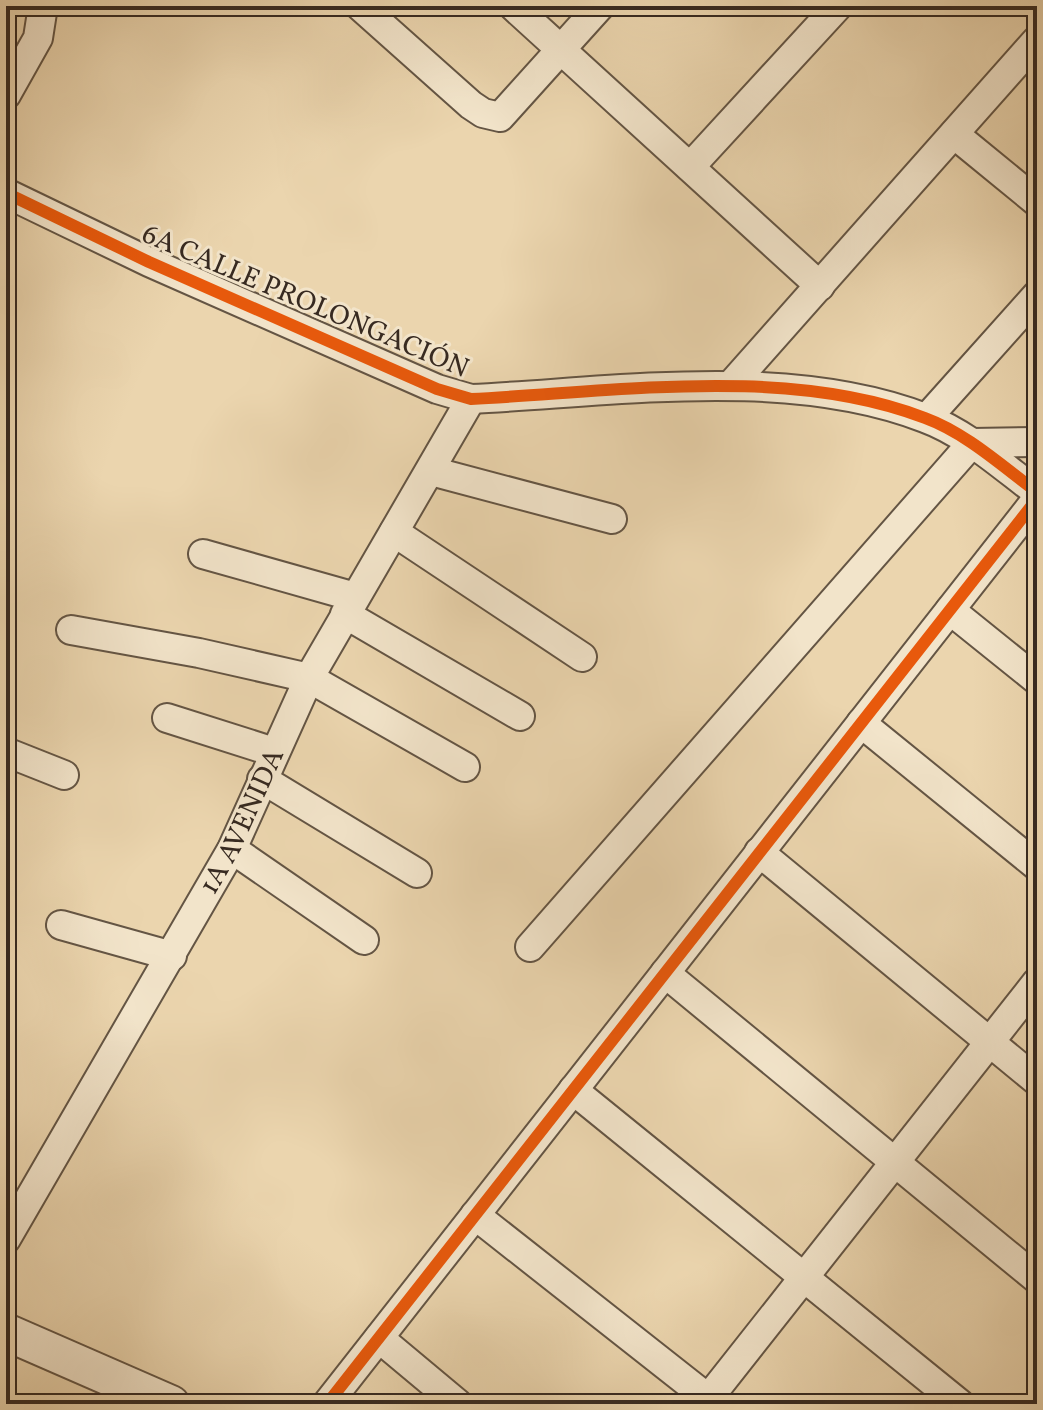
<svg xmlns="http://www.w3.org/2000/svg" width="1043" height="1410" font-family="Vollkorn,serif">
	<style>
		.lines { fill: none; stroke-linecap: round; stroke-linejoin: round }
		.minor-casing { stroke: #645544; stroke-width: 32 }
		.tertiary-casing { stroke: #645544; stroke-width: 40 }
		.minor { stroke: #f2e4ca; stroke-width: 28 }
		.tertiary { stroke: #f2e4ca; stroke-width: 36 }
		.cycleway-casing { stroke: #f2e4ca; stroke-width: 17 }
		.cycleway { stroke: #e8590c; stroke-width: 12 }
		.labels { text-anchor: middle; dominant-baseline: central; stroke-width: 6; stroke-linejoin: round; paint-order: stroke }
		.street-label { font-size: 28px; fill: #372a21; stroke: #f2e4ca }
	</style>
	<rect width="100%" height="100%" fill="#ebd5ae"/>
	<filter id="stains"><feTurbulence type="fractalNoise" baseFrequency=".0025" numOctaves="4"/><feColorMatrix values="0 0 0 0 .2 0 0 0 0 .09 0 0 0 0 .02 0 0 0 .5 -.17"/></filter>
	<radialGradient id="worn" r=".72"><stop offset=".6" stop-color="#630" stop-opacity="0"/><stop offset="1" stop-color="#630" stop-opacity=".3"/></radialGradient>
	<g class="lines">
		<g class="minor-casing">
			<g id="minor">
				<path d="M360,6L471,105L483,113L500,117L600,6"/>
				<path d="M513,6L820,286"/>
				<path d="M6,95L38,38L43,6"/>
				<path d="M954,134L1037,202"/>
				<path d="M690,167L838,6"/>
				<path d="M6,193L149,262L437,389L471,399C615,392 788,365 925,418C966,433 1002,466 1037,492"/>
				<path d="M731,385L1037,40"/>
				<path d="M927,418L1037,295"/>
				<path d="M972,443L1037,442"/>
				<path d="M431,471L612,519"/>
				<path d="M394,532L582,657"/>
				<path d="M203,554L355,597"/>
				<path d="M950,610L1037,680"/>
				<path d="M345,614L520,716"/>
				<path d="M71,630L199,653L309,678L465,767"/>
				<path d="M167,718L274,752"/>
				<path d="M861,723L1037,866"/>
				<path d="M6,752L64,775"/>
				<path d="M262,779L417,873"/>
				<path d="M232,849L364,940"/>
				<path d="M759,852L1037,1081"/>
				<path d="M61,925L172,956"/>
				<path d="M530,947L972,443"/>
				<path d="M665,973L1037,1279"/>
				<path d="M573,1090L960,1404"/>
				<path d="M475,1215L715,1404"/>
				<path id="s1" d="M6,1239L232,849L309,678L471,399"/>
				<path d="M379,1338L458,1404"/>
				<path d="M327,1404L1037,499"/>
				<path d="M704,1404L1037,982"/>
			</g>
		</g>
		<g class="tertiary-casing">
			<path id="tertiary" d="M6,1332L171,1404"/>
		</g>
		<use href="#minor" class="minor"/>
		<use href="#tertiary" class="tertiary"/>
		<g class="cycleway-casing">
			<path id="cycleway" d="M6,193L149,262L437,389L471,399C615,392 788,365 925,418C966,433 1002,466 1037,492
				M327,1404L1037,499"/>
		</g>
		<use href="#cycleway" class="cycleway"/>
	</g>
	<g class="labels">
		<g class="street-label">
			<text transform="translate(305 302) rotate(23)">6A CALLE PROLONGACIÓN</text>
			<text stroke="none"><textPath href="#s1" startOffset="480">1A AVENIDA</textPath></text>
		</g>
	</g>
	<rect width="1043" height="1410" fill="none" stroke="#ebd5ae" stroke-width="32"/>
	<rect x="8" y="8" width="1027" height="1394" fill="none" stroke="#372a21" stroke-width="4"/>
	<rect x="16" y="16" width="1011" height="1378" fill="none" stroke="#372a21" stroke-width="2"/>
	<rect width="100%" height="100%" filter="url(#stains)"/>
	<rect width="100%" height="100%" fill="url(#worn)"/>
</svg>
